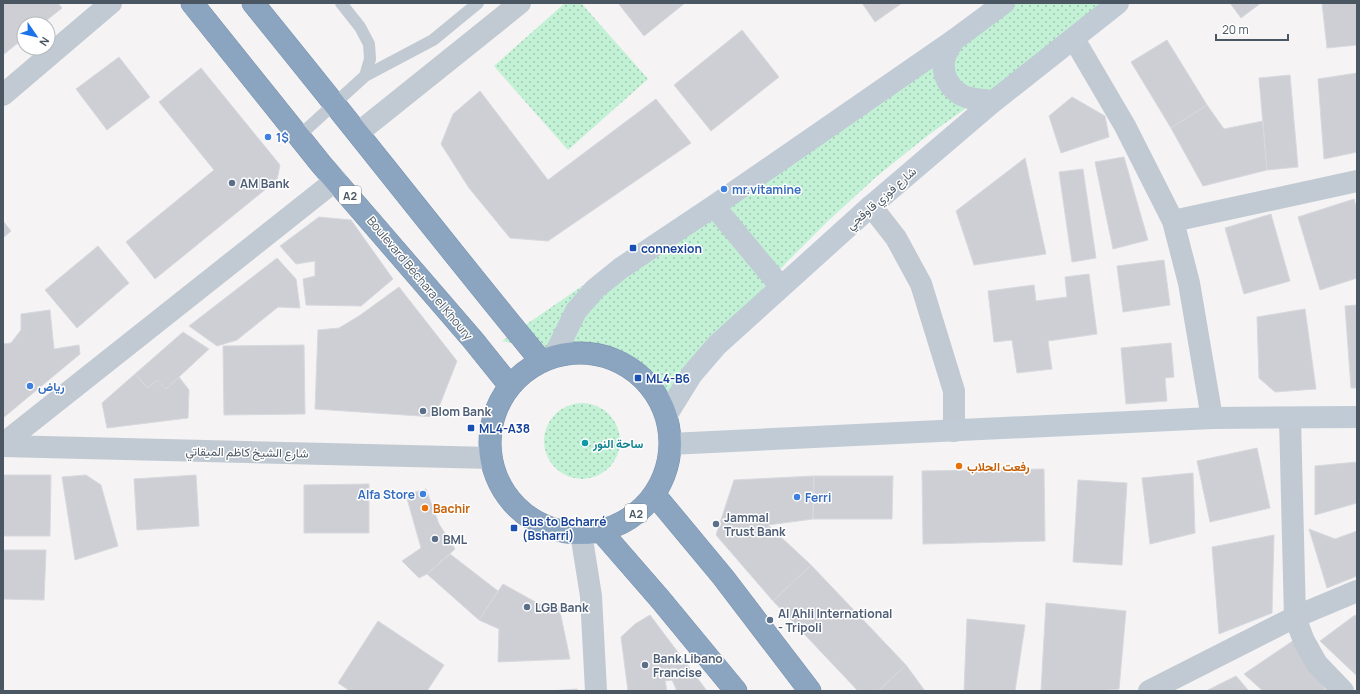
<svg xmlns="http://www.w3.org/2000/svg" width="1360" height="694" font-family="Manrope,Vazirmatn,sans-serif">
	<style>
		.grass { fill: url(#grass-dots) }
		.building { fill: #cdcfd5; stroke: #d7d9de }
		.lines { fill: none; stroke-linecap: round; stroke-linejoin: round }
		.highway-casing { stroke: #7690ad; stroke-width: 23 }
		.lane { stroke: #c1cad2; stroke-width: 12 }
		.street { stroke: #c1cad2; stroke-width: 22 }
		.secondary { stroke: #c1cbd6; stroke-width: 22 }
		.highway { stroke: #8ba5c1; stroke-width: 22 }
		.shop-dot { fill: #3f7fe0; stroke: #fff; stroke-width: 1.5 }
		.service-dot { fill: #5c6f8a; stroke: #fff; stroke-width: 1.5 }
		.transit-dot { fill: #1a4fb4; stroke: #fff; stroke-width: 1.5 }
		.culture-dot { fill: #0f9aa8; stroke: #fff; stroke-width: 1.5 }
		.food-dot { fill: #e8710a; stroke: #fff; stroke-width: 1.5 }
		.labels { text-anchor: middle; dominant-baseline: central; stroke-width: 3; stroke-linejoin: round; paint-order: stroke }
		.shield { fill: #fff; stroke: #808990; stroke-width: 1 }
		.shield-label { font-size: 11px; font-weight: bold; fill: #4a5661 }
		.shop-label { font-size: 12px; font-weight: bold; fill: #366cbe; stroke: #fff; text-anchor: start }
		.service-label { font-size: 12px; font-weight: bold; fill: #4e5e75; stroke: #fff; text-anchor: start }
		.street-label { font-size: 12px; fill: #4a5661; stroke: #fff }
		.transit-label { font-size: 12px; font-weight: bold; fill: #164399; stroke: #fff; text-anchor: start }
		.culture-label { font-size: 12px; font-weight: bold; fill: #0d838f; stroke: #fff; text-anchor: start }
		.food-label { font-size: 12px; font-weight: bold; fill: #c56008; stroke: #fff; text-anchor: start }
	</style>
	<defs>
		<pattern id="grass-dots" width="8" height="8" patternUnits="userSpaceOnUse"><rect width="8" height="8" fill="#c3f1d5"/><path d="M2 2h.1M6 6h.1" fill="none" stroke="#a0c6b0" stroke-width="1.8" stroke-linecap="round"/></pattern>
	</defs>
	<rect width="100%" height="100%" fill="#f5f3f3"/>
	<path class="grass" d="M565,3H581L648,79L568,150L494,66Z
		M994,3H1124L979,99L927,136L876,177L828,221L787,262L748,305L711,350L665,395L623,370L570,354L502,341Z
		M544 441a38 38 0 1 1 76 0a38 38 0 1 1-76 0Z"/>
	<path class="building" d="M3,3H58L62,8L42,24H24V38L3,55Z
		M618,3H685L644,36Z
		M862,3H902L875,22Z
		M1230,3H1261L1241,18Z
		M1322,3H1357V45L1327,48Z
		M742,30L779,77L711,131L674,85Z
		M1167,40L1207,105L1171,128L1131,62Z
		M119,57L150,97L107,130L76,89Z
		M201,68L280,165L277,180L155,279L126,242L214,170L159,102Z
		M1357,73V152L1324,159L1318,79Z
		M1290,75L1298,167L1267,170L1259,78Z
		M480,91L548,180L656,99L691,143L548,241L510,238L469,188L441,144L453,114Z
		M1072,97L1105,116L1109,137L1061,153L1049,116Z
		M1207,105L1224,129L1263,121L1267,170L1203,186L1171,128Z
		M1124,157L1148,240L1113,249L1095,162Z
		M1025,158L1046,254L974,265L956,211Z
		M1083,169L1096,258L1072,262L1059,172Z
		M1354,199L1357,210V278L1320,290L1298,217Z
		M1271,214L1290,281L1244,294L1225,228Z
		M319,217L351,220L393,279L361,306L306,305L303,279L315,276V261L296,264L280,246Z
		M3,221L11,231L3,238Z
		M98,246L129,283L77,328L45,290Z
		M277,258L296,279L300,308L278,307L237,340L217,346L189,326Z
		M1164,260L1170,305L1123,312L1117,266Z
		M1089,274L1097,334L1048,341L1052,369L1017,373L1012,340L994,342L988,291L1034,285L1036,301L1067,297L1065,277Z
		M399,287L457,361L435,417L315,409L318,330L339,328L359,316Z
		M1357,305V388H1351L1345,306Z
		M1305,309L1316,389L1275,392L1259,378L1257,317Z
		M50,310L54,349L79,345L80,354L3,418V344L11,343L21,330V314Z
		M183,332L209,349L166,389L157,380L148,388L135,374Z
		M1171,343L1174,377L1165,378L1167,401L1126,404L1121,348Z
		M304,345L305,414L224,415L223,346Z
		M135,374L148,388L157,380L166,389L179,377L189,390L188,418L107,428L102,403Z
		M1257,448L1270,508L1210,522L1197,461Z
		M1357,462V503L1315,515V466Z
		M1044,469L1045,541L923,544L922,471Z
		M1193,473L1195,533L1150,544L1142,478Z
		M3,475H51L50,536H3Z
		M86,475L101,485L118,546L75,560L62,477Z
		M196,475L199,526L137,530L134,479Z
		M814,476L813,519L768,525L811,565L773,601L716,535L734,480Z
		M814,476H893L892,519H813Z
		M1078,480L1127,483L1122,565L1073,562Z
		M369,484V533H304V485Z
		M426,489L439,524L455,549L427,574L419,578L402,561L421,548L406,495Z
		M1309,529L1335,539L1357,531V576L1327,588Z
		M1274,535L1272,613L1219,634L1212,547Z
		M3,550H46L44,600L3,599Z
		M450,554L498,591L479,620L427,574Z
		M811,565L906,665L878,691H858L773,601Z
		M503,584L539,604L559,607L570,659L498,662L499,629L479,620Z
		M1046,603L1126,611L1119,689L1098,691H1041Z
		M650,615L707,691H677L672,680L665,681L667,691H628L621,637L635,624Z
		M1355,615L1357,617V676L1320,641Z
		M967,619L1025,625L1015,691H964Z
		M378,621L444,665L427,691H350L338,683Z
		M1294,640L1326,691H1263L1244,674Z
		M906,665L925,691H878Z
		M1236,676L1249,691H1206Z
		M577,689L578,691H549Z"/>
	<g class="lines">
		<g class="highway-casing">
			<path id="highway" d="M192,3L321,164L473,340L510,386
				M253,3C350,122 444,243 541,361
				M490 443a90 90 0 1 1 180 0a90 90 0 1 1-180 0Z
				M654,494L723,577L810,691
				M600,530L660,599L736,691"/>
		</g>
		<path class="lane" d="M365,76L433,40L478,3
			M299,136L365,76L370,59L369,44L360,27L341,3"/>
		<path class="street" d="M1074,39L1125,126L1173,221L1189,283L1212,418
			M3,95L111,3
			M358,133L520,3
			M871,206L896,238L921,284L954,391V431
			M1173,221L1357,181
			M1290,418L1295,617L1304,641L1317,664L1343,691
			M3,444L336,180
			M3,446L491,458
			M581,533L591,596L596,691
			M1149,691L1295,617L1357,591"/>
		<path class="secondary" d="M954,40C951,45 947,51 945,57C940,74 950,91 966,97C975,100 985,100 994,101
			M714,206L781,287
			M554,356L576,311L595,289L621,268L714,206L954,40L1004,3
			M666,416L692,374L717,345L871,206L994,101L1118,3
			M670,444L1212,418L1357,417"/>
		<use href="#highway" class="highway"/>
	</g>
	<g class="shop-dot">
		<circle cx="268" cy="137" r="4"/>
		<circle cx="724" cy="189" r="4"/>
		<circle cx="30" cy="386" r="4"/>
		<circle cx="423" cy="494" r="4"/>
		<circle cx="797" cy="497" r="4"/>
	</g>
	<g class="service-dot">
		<circle cx="232" cy="183" r="4"/>
		<circle cx="423" cy="411" r="4"/>
		<circle cx="716" cy="524" r="4"/>
		<circle cx="435" cy="539" r="4"/>
		<circle cx="527" cy="607" r="4"/>
		<circle cx="770" cy="620" r="4"/>
		<circle cx="645" cy="665" r="4"/>
	</g>
	<g class="transit-dot">
		<rect x="629" y="244" width="8" height="8" rx="2"/>
		<rect x="634" y="374" width="8" height="8" rx="2"/>
		<rect x="467" y="424" width="8" height="8" rx="2"/>
		<rect x="510" y="524" width="8" height="8" rx="2"/>
	</g>
	<circle class="culture-dot" cx="585" cy="443" r="4"/>
	<g class="food-dot">
		<circle cx="959" cy="466" r="4"/>
		<circle cx="425" cy="508" r="4"/>
	</g>
	<g class="labels">
		<g class="shield">
			<rect x="339" y="186" width="22" height="18" rx="3"/>
			<rect x="625" y="504" width="22" height="18" rx="3"/>
		</g>
		<g class="shield-label">
			<text x="350" y="195">A2</text>
			<text x="636" y="513">A2</text>
		</g>
		<g class="shop-label">
			<text x="276" y="137">1$</text>
			<text x="732" y="189">mr.vitamine</text>
			<text x="38" y="386">رياض</text>
			<text x="415" y="494" text-anchor="end">Alfa Store</text>
			<text x="805" y="497">Ferri</text>
		</g>
		<g class="service-label">
			<text x="240" y="183">AM Bank</text>
			<text x="431" y="411">Blom Bank</text>
			<text x="724" y="517">Jammal<tspan x="724" dy="14">Trust Bank</tspan></text>
			<text x="443" y="539">BML</text>
			<text x="535" y="607">LGB Bank</text>
			<text x="778" y="613">Al Ahli International<tspan x="778" dy="14">- Tripoli</tspan></text>
			<text x="653" y="658">Bank Libano<tspan x="653" dy="14">Francise</tspan></text>
		</g>
		<g class="street-label">
			<text transform="translate(881 198) rotate(-41)">شارع فوزي قاوقجي</text>
			<text transform="translate(420 278) rotate(50)">Boulevard Béchara el Khoury</text>
			<text transform="translate(247 452) rotate(1)">شارع الشيخ كاظم الميقاتي</text>
		</g>
		<g class="transit-label">
			<text x="641" y="248">connexion</text>
			<text x="646" y="378">ML4-B6</text>
			<text x="479" y="428">ML4-A38</text>
			<text x="522" y="521">Bus to Bcharré<tspan x="522" dy="14">(Bsharri)</tspan></text>
		</g>
		<g class="culture-label">
			<text x="593" y="443">ساحة النور</text>
		</g>
		<g class="food-label">
			<text x="967" y="466">رفعت الحلاب</text>
			<text x="433" y="508">Bachir</text>
		</g>
	</g>
	<rect width="1360" height="694" fill="none" stroke="#4a5661" stroke-width="8"/>
	<g transform="translate(36 36) rotate(124)"><circle r="19" fill="#ffffff" stroke="#b7bbc0"/>
	<path d="M0-3L7 15L0 10L-7 15Z" fill="#1a73e8"/>
	<text y="-6" font-size="11" font-weight="bold" text-anchor="middle" fill="#4a5661">N</text>
	</g>
	<path d="M1216 34v6h72v-6" fill="none" stroke="#4a5661" stroke-width="2"/>
	<text x="1222" y="34" font-size="12" fill="#4a5661" stroke="#ffffff" stroke-width="3" paint-order="stroke">20 m</text>
</svg>
